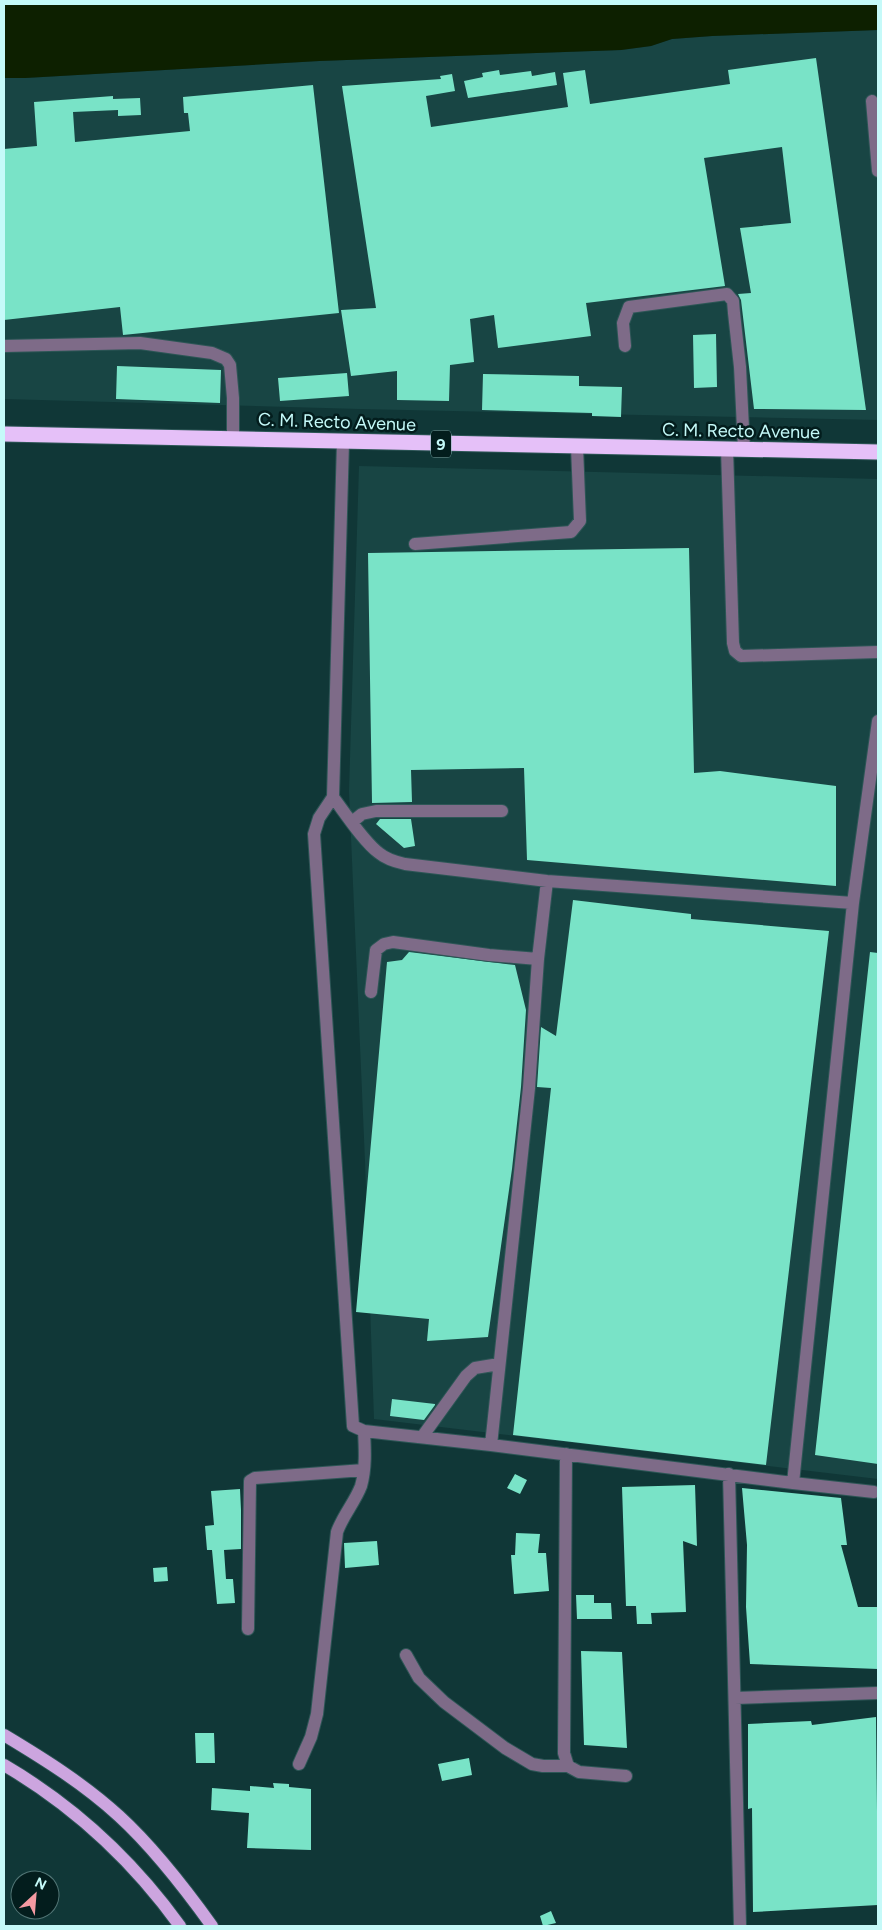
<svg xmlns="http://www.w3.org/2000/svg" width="882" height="1930" font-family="Figtree,sans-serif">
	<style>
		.built { fill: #184544 }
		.water { fill: #0d2000 }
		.building { fill: #79e3c7 }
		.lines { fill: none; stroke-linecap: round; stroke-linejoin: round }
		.minor-casing { stroke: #2d5656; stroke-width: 14 }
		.major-casing { stroke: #2d5656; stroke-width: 14 }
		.highway-casing { stroke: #2d5656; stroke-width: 17 }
		.minor { stroke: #7e6b88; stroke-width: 12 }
		.major { stroke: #cca5df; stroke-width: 12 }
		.highway { stroke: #e5c0f8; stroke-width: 15 }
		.labels { text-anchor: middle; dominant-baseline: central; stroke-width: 5; stroke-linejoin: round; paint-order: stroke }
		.shield { fill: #031d1d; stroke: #8bb8b7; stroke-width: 1 }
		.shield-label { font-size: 16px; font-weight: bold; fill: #c5faf9 }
		.street-label { font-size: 18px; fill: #c5faf9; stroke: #031d1d }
	</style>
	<rect width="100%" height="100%" fill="#103737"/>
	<path class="built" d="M878,30V420L360,409L4,399V78H25L319,61L621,50L651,46L672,39L712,36Z
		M359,466L878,479V1479L374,1419L365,1161L349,791Z"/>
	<path class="water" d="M4,4H878V30L712,36L672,39L651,46L621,50L319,61L25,78H4Z"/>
	<path class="building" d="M816,58L866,410L754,409L741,300L738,294L751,293L740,228L791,223L782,147L704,158L725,286L586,303L591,336L498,348L494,315L470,319L474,362L450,365L449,401L397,400V371L351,376L341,310L376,308L342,86L441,79L440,76L452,74L455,91L426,96L431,127L568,107L563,73L585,70L590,104L730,84L728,70Z
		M499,70L500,75L531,71L532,76L555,72L557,85L468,98L464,81L483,77L482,73Z
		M313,85L339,313L123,335L120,307L4,320V149L37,146L34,102L113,96V99L140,98L141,115L118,116V110L73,112L75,142L190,131L188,113H184L183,97Z
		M716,334L717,387L694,388L693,335Z
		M117,366L221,370L220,403L116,399Z
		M347,373L349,396L280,401L278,378Z
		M483,374L579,376V386L622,387L621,417L592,416V413L482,410Z
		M689,548L694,773L720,771L836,786V886L527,860L524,768L411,770L412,802L372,803L368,553Z
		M380,819H411L415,846L404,848L376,824Z
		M573,900L691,914V919L829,931L766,1465L513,1435L551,1088L537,1087L541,1027L556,1036Z
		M409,952L515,965L526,1010L521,1087L512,1169L488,1337L427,1341L429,1319L356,1312L387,962L402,960Z
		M870,952L878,953V1464L815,1455Z
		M392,1399L435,1404V1405L424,1420L390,1416Z
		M515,1474L527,1480L520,1494L507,1488Z
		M695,1485L697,1546L683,1541L686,1612L651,1613L652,1624H637L636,1606H626L622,1487Z
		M742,1488L841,1498L847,1545H841L858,1607H878V1669L750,1664L746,1607L747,1545Z
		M240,1489L241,1510V1549L224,1550L226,1579H233L235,1603L217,1604L212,1550H207L205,1526L214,1525L211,1491Z
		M516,1533L540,1534L538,1553H546L549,1591L514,1594L511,1555H515Z
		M377,1541L379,1565L345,1568L344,1543Z
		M167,1567L168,1581L154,1582L153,1568Z
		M576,1595H594V1603H611L612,1619H577Z
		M581,1651L622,1652L627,1748L584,1745Z
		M876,1717L878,1905L753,1912L752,1808L748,1809V1724L811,1721L812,1725Z
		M195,1733H214L215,1763H196Z
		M469,1758L472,1775L442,1781L438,1764Z
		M273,1783L289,1784V1787L311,1789V1850L247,1848L249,1813L211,1810L212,1788L250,1791V1786L274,1788Z
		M551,1911L556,1923L543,1926L540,1916Z"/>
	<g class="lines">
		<g class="minor-casing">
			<path id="minor" d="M872,101L878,171
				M4,346L140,343L212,353L226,359L230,365L233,398V438
				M625,346L623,323L629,307L727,294L733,301L734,313L740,367L744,449
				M343,442L333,797C345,813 364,842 379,853C386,859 396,862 405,864L547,881L853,903L793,1483L874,1492
				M727,449L733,643L735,651L741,656L878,652
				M415,544L571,532L580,521L577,447
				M333,797L319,818L314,834L353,1426L364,1431L491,1445L793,1483
				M352,822L362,814L376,811H502
				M853,903L878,721
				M371,992L376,950L384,944L393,942L489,955L538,959
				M422,1437L466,1376L475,1368L499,1364
				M491,1445L529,1088L538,959L547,881
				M566,1454L564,1753L568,1766L579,1772L626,1776
				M729,1474L740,1926
				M248,1629L250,1481L255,1478L364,1470
				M406,1655L419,1678L444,1702L505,1748L532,1764L543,1766H568
				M735,1698L878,1693
				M299,1764L311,1737L317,1714L337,1532C343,1515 355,1502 361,1486C366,1469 365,1449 364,1431"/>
		</g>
		<g class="major-casing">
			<path id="major" d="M4,1735C44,1759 84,1784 119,1816C154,1848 184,1887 212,1926
				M4,1765C74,1806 133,1861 180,1926"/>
		</g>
		<g class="highway-casing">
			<path id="highway" d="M4,434L878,452"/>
		</g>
		<use href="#minor" class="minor"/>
		<use href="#major" class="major"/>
		<use href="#highway" class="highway"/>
	</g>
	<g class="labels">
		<rect class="shield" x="431" y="430.5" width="20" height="27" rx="4"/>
		<g class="shield-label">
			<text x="441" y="444">9</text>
		</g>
		<g class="street-label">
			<text transform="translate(337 422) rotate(2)">C. M. Recto Avenue</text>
			<text transform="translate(741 431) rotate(1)">C. M. Recto Avenue</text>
		</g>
	</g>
	<rect width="882" height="1930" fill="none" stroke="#c5faf9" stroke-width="10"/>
	<g transform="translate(35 1895) rotate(26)"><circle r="24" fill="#031d1d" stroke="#517575"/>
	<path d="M0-4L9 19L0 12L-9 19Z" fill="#f49aa2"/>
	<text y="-8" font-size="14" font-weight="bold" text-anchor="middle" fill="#c5faf9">N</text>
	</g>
</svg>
